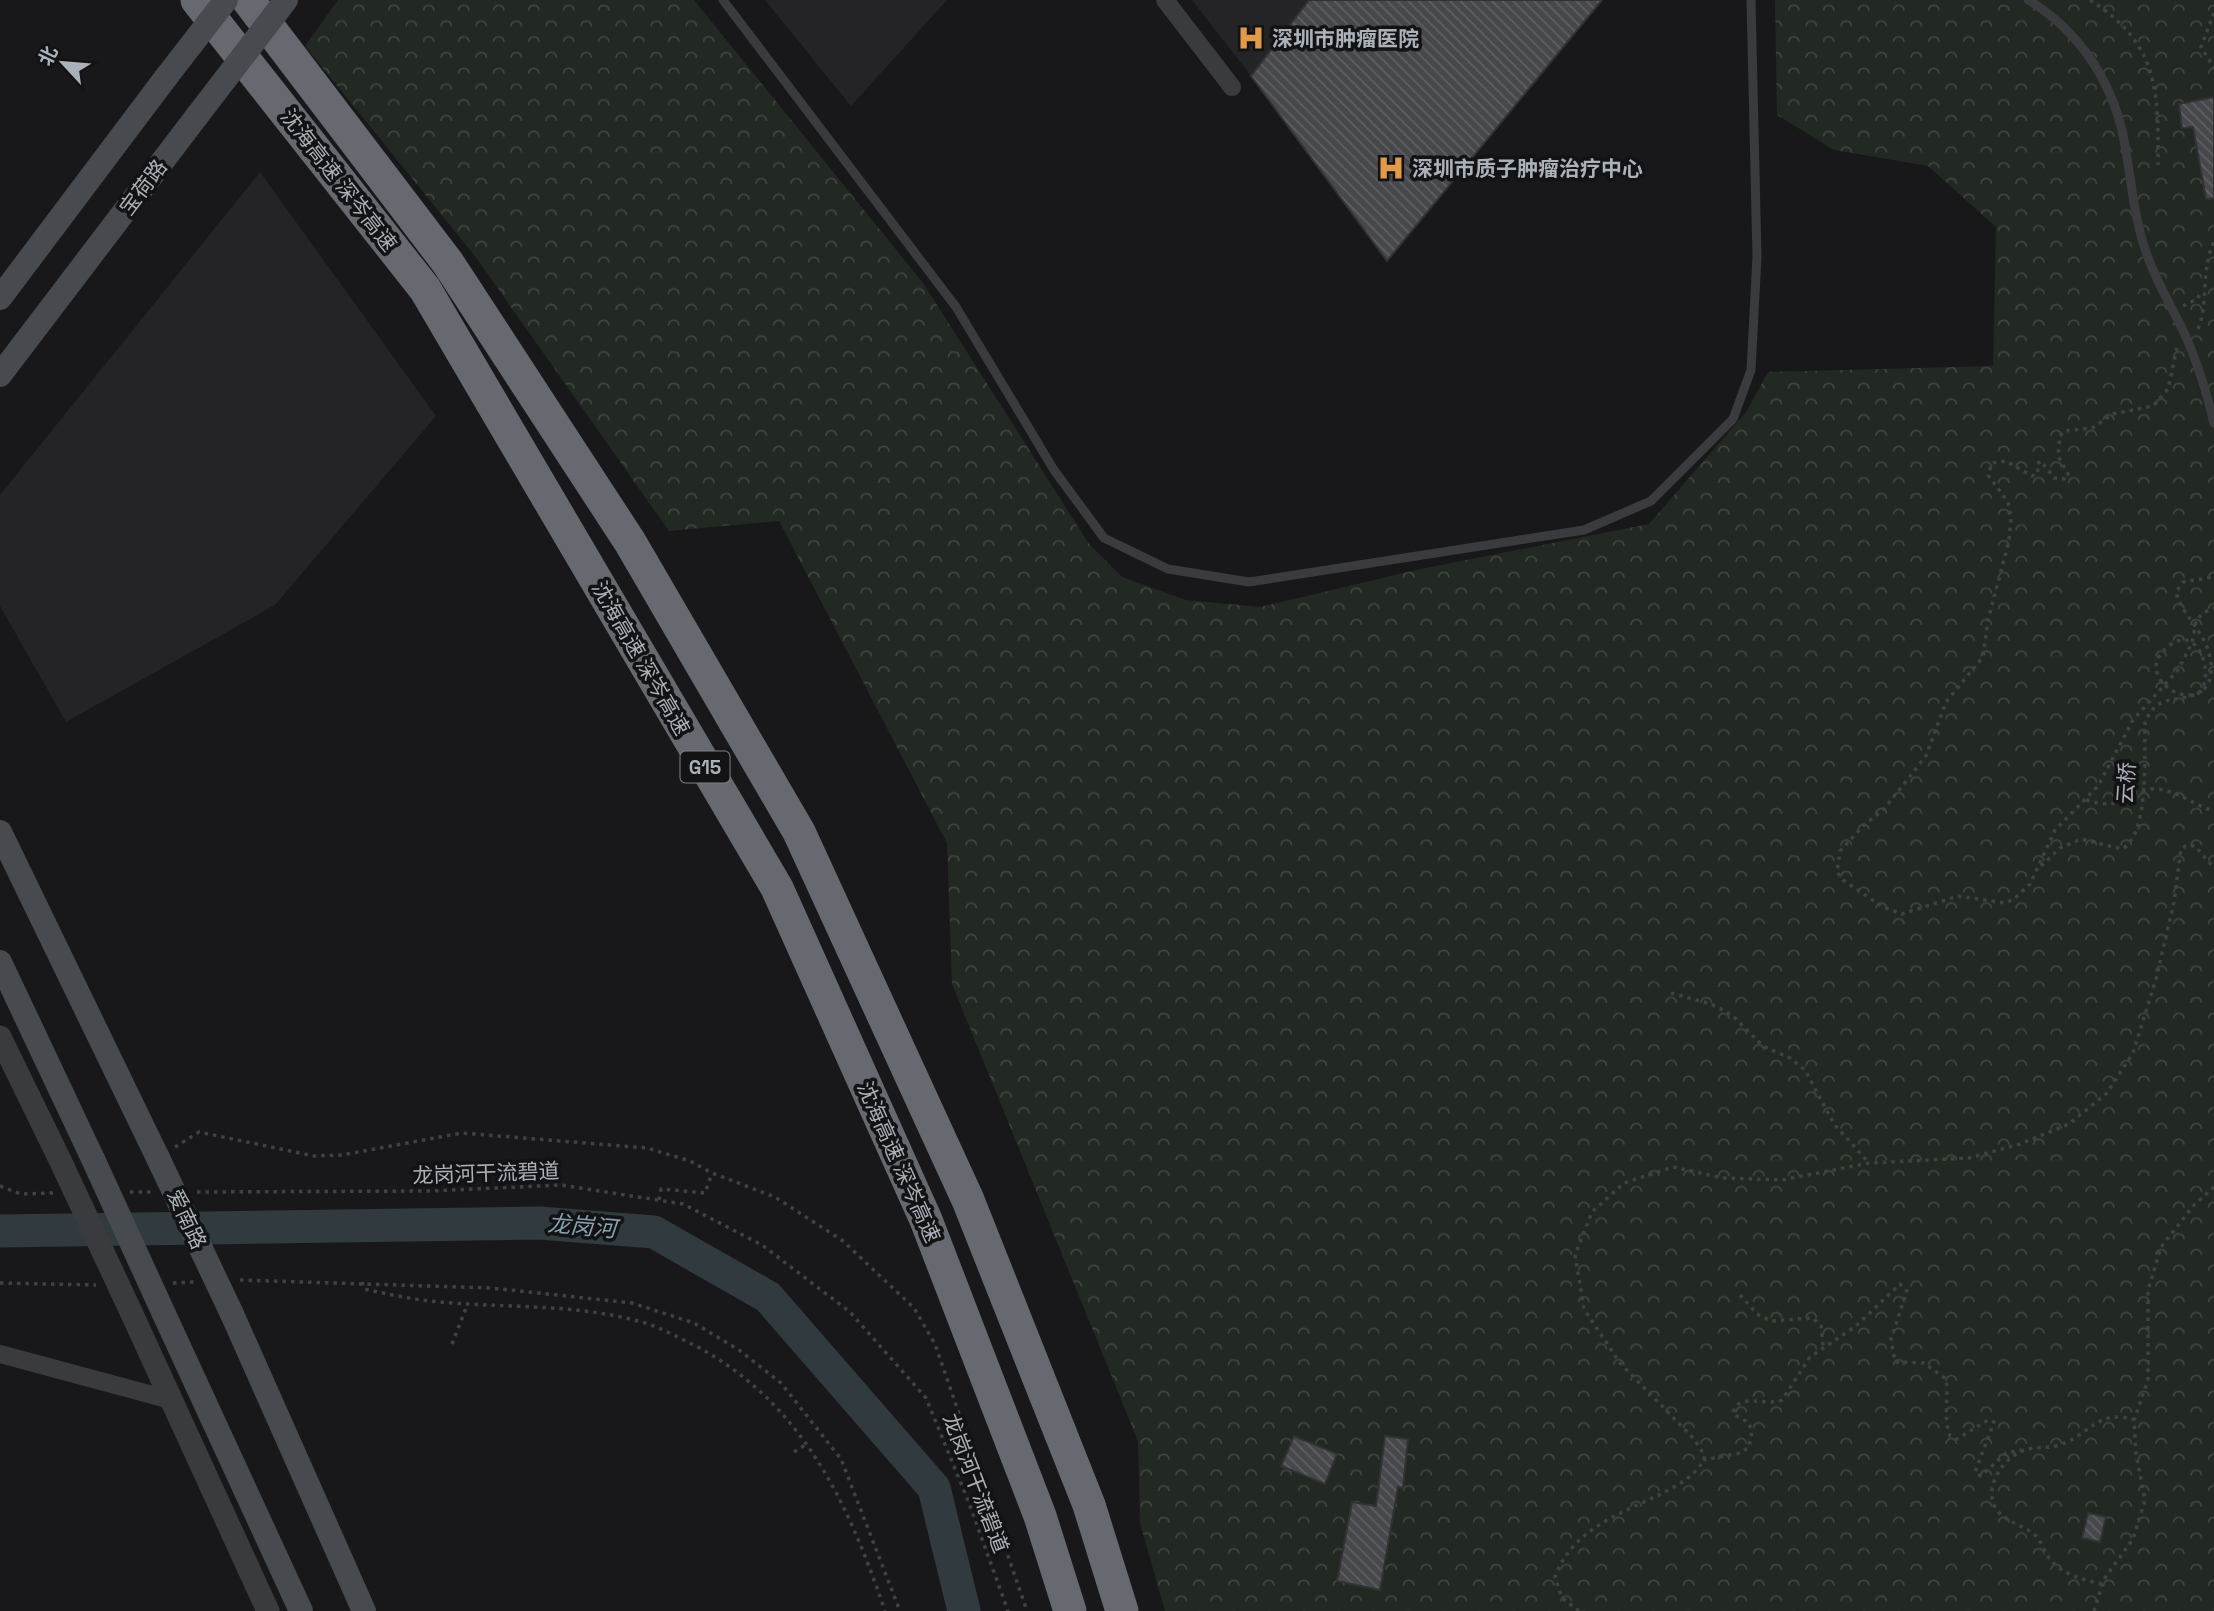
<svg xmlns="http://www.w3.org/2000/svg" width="2214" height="1611" font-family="'Space Grotesk','Noto Sans SC',sans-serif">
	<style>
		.built { fill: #242427 }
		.forest { fill: url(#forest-crowns) }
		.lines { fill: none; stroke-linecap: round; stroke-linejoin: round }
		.river { stroke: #313a3e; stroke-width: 33 }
		.building { fill: url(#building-back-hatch); stroke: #323235; stroke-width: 2 }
		.path { stroke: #3f4245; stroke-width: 3.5; stroke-dasharray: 3.5 5; stroke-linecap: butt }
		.service { stroke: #393b3e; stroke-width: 9 }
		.minor { stroke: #393b3e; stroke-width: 18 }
		.tertiary { stroke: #393b3e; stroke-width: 23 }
		.secondary { stroke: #474a4e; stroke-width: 24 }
		.motorway { stroke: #66696f; stroke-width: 33 }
		.path-bridge { stroke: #3f4245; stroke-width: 3.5; stroke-dasharray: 3.5 5; stroke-linecap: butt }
		.tertiary-bridge { stroke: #393b3e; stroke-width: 23 }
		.secondary-bridge { stroke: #474a4e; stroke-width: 24 }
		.labels { text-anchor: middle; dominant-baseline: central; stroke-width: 7; stroke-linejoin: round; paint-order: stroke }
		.shield { fill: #131315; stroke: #7d8287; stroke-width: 2 }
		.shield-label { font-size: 19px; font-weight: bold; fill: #abb1b8 }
		.poi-label { font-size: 21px; font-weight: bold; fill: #abb1b8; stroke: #131315; text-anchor: start }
		.street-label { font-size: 21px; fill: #abb1b8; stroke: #131315 }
		.water-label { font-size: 23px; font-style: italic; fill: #86a1af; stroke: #131315 }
	</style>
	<defs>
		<pattern id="forest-crowns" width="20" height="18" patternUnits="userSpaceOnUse" patternTransform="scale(1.75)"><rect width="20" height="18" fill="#222922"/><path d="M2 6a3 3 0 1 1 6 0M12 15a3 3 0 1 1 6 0" fill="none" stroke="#3f4640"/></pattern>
		<pattern id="building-back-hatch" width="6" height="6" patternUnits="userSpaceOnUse" patternTransform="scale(1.75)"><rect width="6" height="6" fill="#47484c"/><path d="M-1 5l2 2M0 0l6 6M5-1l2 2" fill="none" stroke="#5f6064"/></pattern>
	</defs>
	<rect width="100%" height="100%" fill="#18181a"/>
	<path class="built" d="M765,0H947L851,106Z
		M1192,0H1309L1251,76Z
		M260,172L436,416L275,605L66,722L0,606V495Z"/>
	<path class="forest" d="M338,0H694L923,283L1089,544L1122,577L1186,600L1260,607L1416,570L1649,524L1747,411L1768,372L1993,366L1996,227L1928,166L1834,150L1777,115L1775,0H2214V1611H1165L1140,1523L1138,1441L952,984L947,843L779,521L669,531L475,256L305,46Z"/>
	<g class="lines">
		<path class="river" d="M0,1231L539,1223L654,1232L768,1297L934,1488L964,1611"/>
	</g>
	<path class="building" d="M1309,0H1602L1387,261L1251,76Z
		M2214,97V198L2206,199L2193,127L2182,128L2179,104Z
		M1294,1436L1337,1454L1325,1484L1281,1466Z
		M1385,1436L1408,1439L1403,1488L1398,1487L1380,1590L1337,1581L1352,1502L1376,1506Z
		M2088,1513L2106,1517L2100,1542L2082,1538Z"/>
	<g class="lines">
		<path class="path" d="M2090,0C2160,45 2158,91 2158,165
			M2214,13L2201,47L2214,68
			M2183,306L2197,299L2201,292
			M2198,329C2209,304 2200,272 2214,241
			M2177,348L2168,389L2153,406L2113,414L2092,428L2064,431L2060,436L2058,456L2068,474L2067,479L2054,478L2041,461L2037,464L2038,473L2032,476L2006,461L1992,463L1988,475L2008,502L2011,518L2009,541L1988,620L1983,657L1946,702L1926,756L1884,809L1863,826L1840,851L1837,872L1843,880L1883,907L1902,914L1958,896L2005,903L2014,899L2030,884L2055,830L2098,786L2133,720L2178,670L2192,643L2196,621L2203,613L2214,608
			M2086,800C2126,813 2123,789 2153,789C2177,789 2192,805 2214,811
			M1671,993L1711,1004L1732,1015L1763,1046L1790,1058L1805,1070L1834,1124L1869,1163
			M175,1147L199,1132L314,1156L342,1155L462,1133L647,1148L690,1161L712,1173L775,1197L843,1241L914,1308L935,1344L1027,1611
			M0,1186L21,1194L53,1193
			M130,1192H151
			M197,1192L431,1191L561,1185L683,1204L762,1245L850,1312L926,1398L969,1503L1008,1611
			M659,1200L661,1189L705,1193L712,1173
			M240,1280L491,1288L632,1303L694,1323L739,1350L781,1383L841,1459L900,1611
			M362,1282L364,1289C383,1293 402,1297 421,1300C493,1309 567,1302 638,1321C658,1326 677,1337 696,1346C802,1403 848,1502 885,1611
			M0,1283L96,1285
			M173,1283L194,1282
			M1740,1295L1757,1314L1771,1321L1813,1318L1821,1326L1823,1347
			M452,1344L468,1303
			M794,1452L808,1443
			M1703,1460L1740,1453L1749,1447L1752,1431L1748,1422L1733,1414C1736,1391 1767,1407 1782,1400L1810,1357L1856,1326L1900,1284L1907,1291L1891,1339L1895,1362L1924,1363L1946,1379C1949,1398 1943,1418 1950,1436L1957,1439L1988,1420L1994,1422L1975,1472L1981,1476L2006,1453L2022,1450
			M2102,1584C2081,1579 2059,1574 2047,1555C2043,1549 2041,1541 2036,1536C2023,1524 2002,1522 1994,1505C1985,1484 2005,1456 2025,1450C2037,1446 2050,1449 2062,1444C2090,1434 2099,1408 2134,1420
			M1579,1611L1562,1598L1555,1577C1581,1503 1688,1504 1705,1456L1694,1439L1620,1363L1584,1309L1575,1255L1592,1212L1624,1183L1673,1167L1723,1178L1782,1180L1869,1163L1969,1158L2020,1144L2069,1124L2107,1093L2133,1053L2156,979L2174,902L2181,849L2187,845L2195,846L2214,868
			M2094,1611L2104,1579L2133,1539L2145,1500L2136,1454L2134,1420L2148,1380V1290L2161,1247L2194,1205L2214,1187"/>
		<path class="service" d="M723,0L956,307L1054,470L1104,538L1168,569L1249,582L1584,530L1651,501L1733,419L1751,370L1757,257L1751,0
			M2028,0C2077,29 2111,79 2123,135C2132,179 2133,223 2151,265C2161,290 2175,313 2186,337C2198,364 2207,394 2214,423"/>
		<path class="minor" d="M1165,0L1232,87
			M0,1354L171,1400"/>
		<path class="tertiary" d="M0,1037L60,1160
			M132,1314L268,1611"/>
		<path class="secondary" d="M0,298L167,76
			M0,375L197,116
			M0,832L157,1156
			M0,962L93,1159
			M164,1314L301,1611
			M232,1314L364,1611"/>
		<path class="motorway" d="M197,0L425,289L777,888L926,1220L1040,1516L1070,1611
			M248,0L448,263L630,542L799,832L968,1200L1089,1505L1122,1611"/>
		<path class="path-bridge" d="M2041,866L2060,848L2081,839L2122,849C2150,834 2144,752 2145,723C2158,689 2180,706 2201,691C2214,670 2197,625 2170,645C2125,677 2203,722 2211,674C2214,636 2183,620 2176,592L2183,582L2214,577"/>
		<path class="tertiary-bridge" d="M60,1160L132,1314"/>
		<path class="secondary-bridge" d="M167,76L226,0
			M197,116L286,0
			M157,1156L232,1314
			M93,1159L164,1314"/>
	</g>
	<defs>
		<g id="hospital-bare" transform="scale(2.1)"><path d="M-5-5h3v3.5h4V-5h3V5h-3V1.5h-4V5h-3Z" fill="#e09a4a" stroke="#131315" stroke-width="2.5" paint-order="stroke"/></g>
	</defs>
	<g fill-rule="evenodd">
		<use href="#hospital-bare" x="1251" y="38"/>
		<use href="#hospital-bare" x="1391" y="168"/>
	</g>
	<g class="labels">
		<rect class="shield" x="680.5" y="751.5" width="49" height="31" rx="5"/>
		<g class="shield-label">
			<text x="705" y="767">G15</text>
		</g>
		<g class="poi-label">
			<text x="1272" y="38">深圳市肿瘤医院</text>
			<text x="1412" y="168">深圳市质子肿瘤治疗中心</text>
		</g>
		<g class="street-label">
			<text transform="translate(339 180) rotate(52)">沈海高速 深岑高速</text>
			<text transform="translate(143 187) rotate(-53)">宝荷路</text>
			<text transform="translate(641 658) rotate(60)">沈海高速 深岑高速</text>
			<text transform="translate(2126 783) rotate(-86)">云桥</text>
			<text transform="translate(899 1162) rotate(66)">沈海高速 深岑高速</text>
			<text transform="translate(486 1173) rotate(-2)">龙岗河干流碧道</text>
			<text transform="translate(187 1219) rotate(65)">爱南路</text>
			<text transform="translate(976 1483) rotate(69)">龙岗河干流碧道</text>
		</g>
		<g class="water-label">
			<text transform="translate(582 1226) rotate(5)">龙岗河</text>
		</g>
	</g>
	<g transform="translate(63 63) rotate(296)" stroke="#131315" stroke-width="5" paint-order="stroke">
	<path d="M0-5L12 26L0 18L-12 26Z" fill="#abb1b8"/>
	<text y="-10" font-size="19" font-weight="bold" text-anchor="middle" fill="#abb1b8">北</text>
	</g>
</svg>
